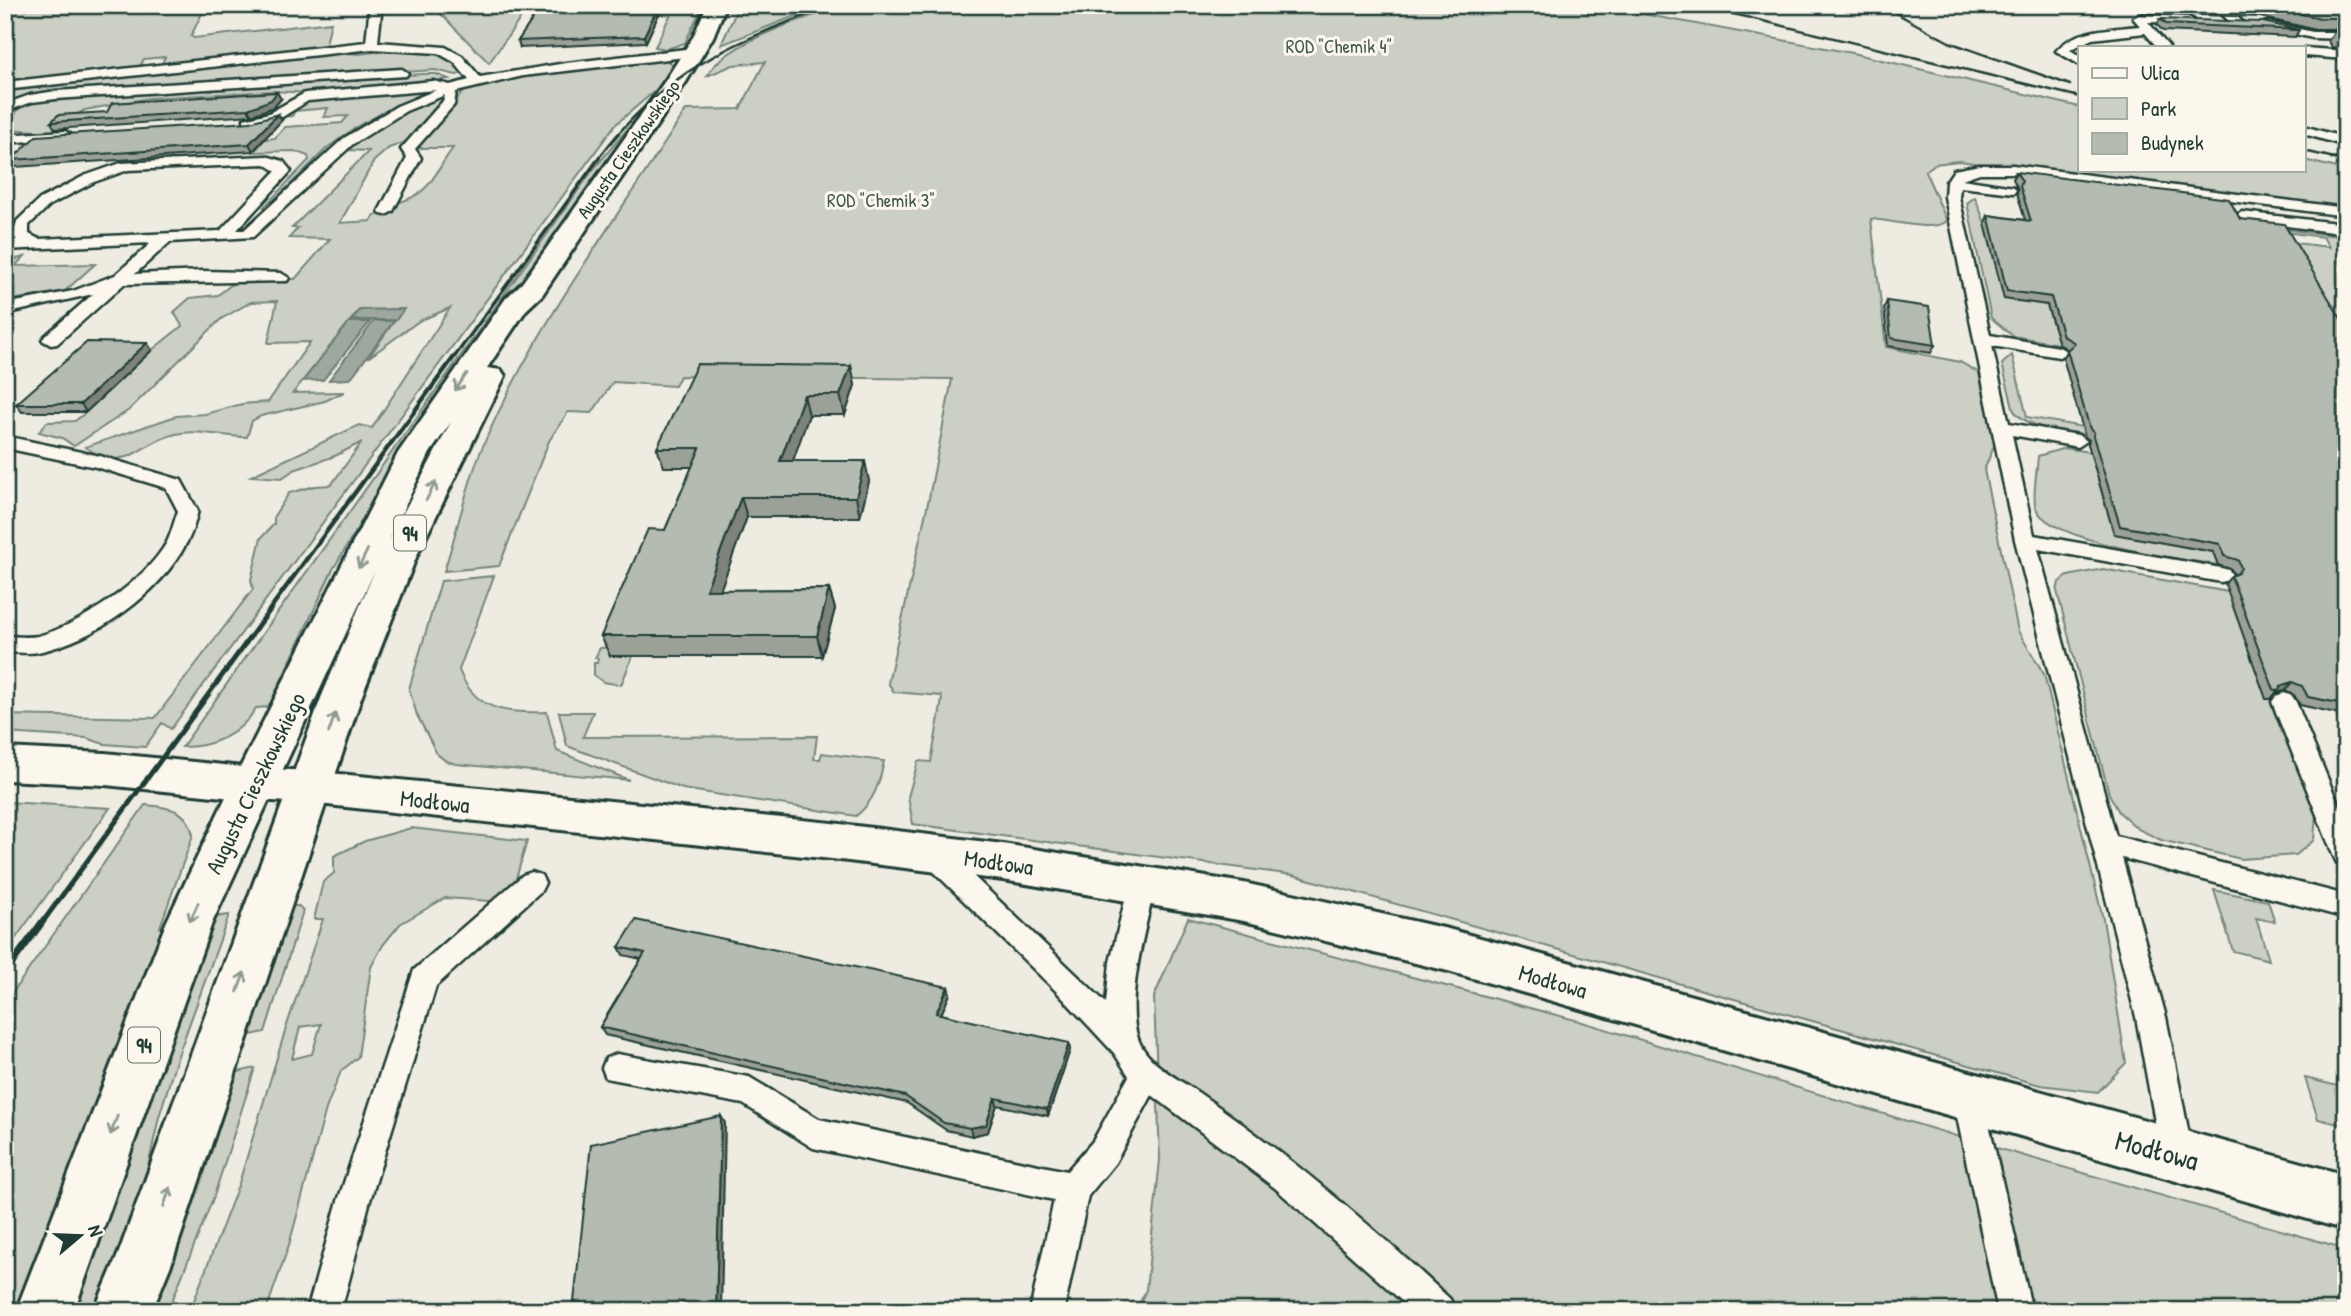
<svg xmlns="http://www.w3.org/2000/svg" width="2351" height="1316" font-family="'Patrick Hand',sans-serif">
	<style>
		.green { fill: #cbcfc4; stroke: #75867c; stroke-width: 2; fill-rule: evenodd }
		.water { fill: #9fa89f; stroke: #6c7d74; stroke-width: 2 }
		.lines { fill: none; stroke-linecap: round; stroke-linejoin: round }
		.lane-casing { stroke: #1f3d34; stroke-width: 5 }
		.street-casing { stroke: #1f3d34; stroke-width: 6 }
		.secondary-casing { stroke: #1f3d34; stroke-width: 6 }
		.primary-casing { stroke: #1f3d34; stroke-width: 6 }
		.lane { fill: #fbf7ec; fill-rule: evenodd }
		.street { fill: #fbf7ec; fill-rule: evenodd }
		.secondary { fill: #fbf7ec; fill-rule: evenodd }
		.primary { fill: #fbf7ec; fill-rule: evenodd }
		.rail-far4 { stroke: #1f3d34; stroke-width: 2.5 }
		.rail-far3 { stroke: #1f3d34; stroke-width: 3.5 }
		.rail-far2 { stroke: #1f3d34; stroke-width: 4.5 }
		.rail-far1 { stroke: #1f3d34; stroke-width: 5 }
		.rail { stroke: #1f3d34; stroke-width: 7 }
		.wall { fill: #9ba197; stroke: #1f3d34; stroke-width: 2 }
		.shaded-wall { fill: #7e837b; stroke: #1f3d34; stroke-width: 2 }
		.building { fill: #b4bbb0; stroke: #1f3d34; stroke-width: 2 }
		.oneway { stroke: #8d9a90 }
		.labels { text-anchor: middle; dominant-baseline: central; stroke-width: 6; stroke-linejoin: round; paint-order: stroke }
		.far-park-label { font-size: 19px; fill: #415a51; stroke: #fbf7ec }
		.far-street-label { font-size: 19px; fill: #1f3d34; stroke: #fbf7ec }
		.shield { fill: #fbf7ec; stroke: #61756b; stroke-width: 2 }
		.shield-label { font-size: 21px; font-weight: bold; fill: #1f3d34 }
		.street-label { font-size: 23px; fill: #1f3d34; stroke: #fbf7ec }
		.near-street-label { font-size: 28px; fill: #1f3d34; stroke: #fbf7ec }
	</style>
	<rect width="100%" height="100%" fill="#eeece1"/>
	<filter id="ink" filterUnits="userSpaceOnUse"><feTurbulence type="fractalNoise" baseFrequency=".0143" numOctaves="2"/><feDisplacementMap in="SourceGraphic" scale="14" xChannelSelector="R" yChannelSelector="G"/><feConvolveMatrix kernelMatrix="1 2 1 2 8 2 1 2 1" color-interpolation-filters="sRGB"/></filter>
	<g filter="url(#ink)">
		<path class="green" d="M5,5H206L191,36L194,38L331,22L325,49L161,65L165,57L144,59L139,68L5,85Z
			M432,5H530L489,63Z
			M675,5H703L685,43L666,49L655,47Z
			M739,5H824L721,45Z
			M848,5H1594L1852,53L2080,107V170H2304V160L2346,170V200L2333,206L1958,161L1935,164L1925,171L1947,221C1933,233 1891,220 1871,219L1886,347L1960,362L1979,373L1995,444L1984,470L2018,631L2044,674L2103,919L2126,1063L2098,1092L2040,1085L1293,875L913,824L908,797L918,761L931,762L942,700L941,696L894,692L888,683L929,498L952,379L680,376L675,386L613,382L592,413L568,412L549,441L499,566L444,571C457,532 465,491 480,453C532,329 615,222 686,110L740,109L765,62L733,65L707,76C724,42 812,15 848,5Z
			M382,51C407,53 450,47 465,73L456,75L435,70L29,95L5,102V90L18,87L337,52L359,54Z
			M657,59L666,60L673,65L657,89L615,125L171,729L162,723L145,747L104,744L86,738L5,733V715L155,718L253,589L251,580L261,538L274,524V516L289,493L315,486L331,485L362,442L335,456L294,470L282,478L251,476L359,425L372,428L450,308L419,321L368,358L403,309L359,310L293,393L344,392L325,401L261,416L252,421L247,437C225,437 197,429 176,434C136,443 129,476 85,447L176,416L205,414L242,404L268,402L310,342L268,343L277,301L251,302L221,319L129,410L74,446L62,438L39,432L47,422L75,421L86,412L152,350L182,326L174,312L190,298L218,295L240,278L295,279L330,239L289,238L298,228H292L369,151L347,150C371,122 410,110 443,95L446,97L409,141L389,148L374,161L340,223L371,221L374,215L393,213L397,203C432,194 433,174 453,148H416V144L467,88L480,83Z
			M423,74H436L449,79L407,85L311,93L271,91L150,98L85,110L62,122L52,132L5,129L20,107L31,101L130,92Z
			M430,90L361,124L327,148L268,207H264L309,160L308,156L294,151L254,152L265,139L275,138L285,127L342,123L348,116L324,117L328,108L295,111L292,116L280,117L300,102L316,99Z
			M642,111L428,416L381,489L332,571L269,707L256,708C240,735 213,747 182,747L592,171Z
			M1975,197L1985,223L2004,298L2047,305L2059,344L2013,336L1991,318L1967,203Z
			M2234,223L2346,237V345L2260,239L2329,247L2323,237L2236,226Z
			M24,257L15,266L95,264L65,291L5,301V262Z
			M2012,355L2027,417L2083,427L2084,434C2061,430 2030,430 2014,411L2002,364Z
			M451,421L378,571L324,700L314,701L418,465Z
			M2065,448L2090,452L2114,534L2213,552L2218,565C2184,559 2042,542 2035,505C2033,490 2037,471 2038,456Z
			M2103,569L2228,592L2266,698L2273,700L2316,814L2314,840L2296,855L2241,859L2161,840L2138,829L2119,812L2109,794L2057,591L2059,582L2068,576Z
			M494,576L459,670C475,712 507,713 547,712L557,751L629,780L456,764L446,761L437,754L417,715L409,689L441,581Z
			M614,647L610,656H633L621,685L603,682L594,675V663H597L598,658H595L600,648Z
			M559,712H593L583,737L817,736L814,759H820L822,753L884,761C880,782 874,802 856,816L683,789L567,746Z
			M5,802L110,808L5,953Z
			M145,805C169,807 188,809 193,835L160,927L174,925L28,1311H5V1003Z
			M411,828L527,841L515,882L504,902L445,898L400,924L383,945L371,967L358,1057L341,1071L326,1109L289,1245L266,1311H190L239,1183L286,1028L323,919H314L323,882L334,873V856L365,841ZM321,1024L312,1054L292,1059L300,1027Z
			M2214,890L2268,901L2275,922L2256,918L2269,960L2233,951Z
			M291,906H299L303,911L265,1032L246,1036Z
			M229,915L176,1061L159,1117L139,1208L103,1311H76L215,917Z
			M1188,918L1579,1021L1966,1139L2346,1249V1311H1136L1146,1290L1160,1160L1154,997Z
			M255,1068L214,1196L168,1311H143L233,1073Z
			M2305,1078L2346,1088V1126L2318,1119Z"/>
		<path class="water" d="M404,309L396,320H351L360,310Z
			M374,321H394L350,379L329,380Z
			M349,322H370L323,380L303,381Z"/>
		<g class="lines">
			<g class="lane-casing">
				<path id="lane" d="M370,5H382L378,42L445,47L462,56L480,77L566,63L694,48L700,52L694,56L523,76L456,92L454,105L415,149L421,158L393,211L386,215L381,214L379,211L407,158L401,149L443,101L445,95L406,111L353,144L253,237L170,242L135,274L203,271L281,273L289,278L287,281L124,284L57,344L51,345L42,340L45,336L93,294L5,314V304L73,291L115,275L151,243L5,250V240H17L13,236L17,221L40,199L84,176L121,163L266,156L283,161L291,171L237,230H244L344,138L397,106L436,90L308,101L279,119L249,126L244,125V119L269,113L305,93L433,81L450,85L469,80L454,62L438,53L372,49L5,90V82L366,42ZM265,164L276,171L220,231L39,239L29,234V225L50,205L94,182L128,170Z
					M2210,5H2222L2243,22L2233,24Z
					M2139,15L2188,17L2194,20L2188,23L2148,22L2169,47H2157L2145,33L2092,39L2070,50L2080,56V65L2056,51C2075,28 2112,29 2140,26L2133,18Z
					M2268,22L2313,32H2346V39L2313,38L2264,27V23Z
					M2304,48L2346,51V59L2304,56Z
					M402,69L408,73L406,76L56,99L32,102L5,112V104L30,95L56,91Z
					M2304,126L2346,138V146L2304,134Z
					M65,131L72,135L70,138L5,143V135Z
					M1980,165H2013L2346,208V216L2013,173H1980L1962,179L2014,187L2016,190L2014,193L1960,187L1959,197L1990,335L2059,347L2068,352L2059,357L1992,346L2009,423L2078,435L2087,441L2078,447L2012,435L2034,535L2221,568L2229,570L2232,575L2229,580L2221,582L2038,549L2116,836L2346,895V918L2122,858L2166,1017L2193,1155L2188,1166L2177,1171L2166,1166L2161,1155L2136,1017L2015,540L1945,197L1946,182L1954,170Z
					M2242,212L2346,224V234L2237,219L2235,216Z
					M5,436L100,456L181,480L198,511C195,521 193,532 187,542C160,594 96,640 38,652C27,654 16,652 5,652V636C16,636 27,638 38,636C81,625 145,581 167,542C172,532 174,521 178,511L166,488L96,467L5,448Z
					M2284,693L2292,696L2296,702L2346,823V866L2337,863L2333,855L2272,702L2276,696Z
					M933,843L942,846L1106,1003L1110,962L1129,884L1133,876L1142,873L1151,876L1155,884C1147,925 1123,1002 1139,1041C1148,1064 1180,1080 1199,1093C1289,1155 1371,1225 1450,1299L1455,1311H1413L1275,1188L1152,1095L1115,1163L1088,1196L1064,1311H1030L1054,1200L813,1148L743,1104L606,1078L602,1068L606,1058L617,1054L749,1077L819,1119L1067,1171L1093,1141L1129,1076L1114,1053L1058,993L924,862L920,854L924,846Z
					M532,872L541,875L545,883L541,891L436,986L369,1204L341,1311H307L337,1204L414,970L523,875Z
					M1968,1083L1979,1088L1983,1098L2032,1311H1998L1953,1098L1957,1088Z"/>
			</g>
			<g class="street-casing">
				<path id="street" d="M5,748L105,753L253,768L268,772L274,784L268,796L253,800L105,785L5,780Z"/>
			</g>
			<g class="secondary-casing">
				<path id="secondary" d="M253,768L309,771L832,823L1003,844L1244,883L1448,929L2346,1175V1230L1448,971L1244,921L1003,880L832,859L309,803L253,800L238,796L232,784L238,772Z"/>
			</g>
			<g class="primary-casing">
				<path id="primary" d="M707,5H726L713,37L686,82L542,295L526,310L487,368L501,370L505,376L417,555L361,698L172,1262L152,1311H94L118,1255L321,698L375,570L212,923L74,1311H16L166,923L232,784L398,453L506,298L522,283L665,81L693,37ZM451,422L389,540L430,453Z"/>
			</g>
			<use href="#lane" class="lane"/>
			<use href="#street" class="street"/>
			<use href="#secondary" class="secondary"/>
			<use href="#primary" class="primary"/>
			<path class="rail-far4" d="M1696,5L2080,97
				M1881,5L1949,42L2070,85
				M2304,151L2339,159
				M598,159C661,73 737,38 836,5"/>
			<path class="rail-far3" d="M2332,158L2346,161
				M453,359L599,158"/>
			<path class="rail-far2" d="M270,609L454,357"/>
			<path class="rail-far1" d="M42,923L272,607"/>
			<path class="rail" d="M5,973L43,921"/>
		</g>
		<path class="wall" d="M542,5H663L646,42L520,48L518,41Z
			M2135,5H2346V29H2313L2260,17L2143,13Z
			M2160,19L2299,30L2295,37L2163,31L2157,25Z
			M2335,30H2346V49L2331,47L2328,41Z
			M2345,49H2346V76L2338,61Z
			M281,99L274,107L252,115L55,129L51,122Z
			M282,120L253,151L15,167L11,160Z
			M2016,172L2240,219L2346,327V736L2336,713L2300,705L2294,695L2285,691L2276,693L2271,699H2266L2225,584L2231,576L2234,575L2231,569L2218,565L2213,552L2114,534L2088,444L2089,440L2085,437L2063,358L2068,350L2059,344L2047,305L2004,299L1985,223L1988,215L2025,220L2017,193L2018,189L2013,179Z
			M1887,301L1935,345L1931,353L1888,346L1884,308Z
			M152,350L86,412H22L16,404Z
			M851,366L855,385L845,415H809L792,461L869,481L860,517H747L720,590L829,589L835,609L822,656H610L601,636L665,530L692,467H664L657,448Z
			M619,947L948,987L950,994L941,1014L1070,1050L1048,1116L997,1105L988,1132L972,1136L946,1130L907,1103L605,1035L600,1027L641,959L623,955Z"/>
		<path class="shaded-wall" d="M659,5H663L646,42L644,36Z
			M277,92L281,99L274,107L252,115L248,109Z
			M278,114L282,120L253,151L249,144Z
			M147,343L152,350L86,412L81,404Z
			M851,366L855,385L845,415L840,395Z
			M804,395L809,415L786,481L780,461Z
			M865,461L869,481L860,517L856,497Z
			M741,497L747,517L713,610L706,590Z
			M829,589L835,609L822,656L817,636Z
			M2292,682L2285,691L2276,693L2282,685Z
			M948,987L950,994L938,1021L936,1013Z
			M1069,1043L1070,1050L1048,1116L1047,1109Z
			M995,1098L997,1105L988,1132L972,1136L970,1128Z
			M721,1116L725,1123L721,1311H716Z"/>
		<path class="building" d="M542,5H659L644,36L518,41Z
			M2243,5H2346V18H2320L2266,6Z
			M2160,19L2263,22L2299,30L2166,24Z
			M2335,30H2346V37L2338,36Z
			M277,92L271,100L248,109L51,122L58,115L107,112L112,103Z
			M278,114L249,144L11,160L36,136L250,122Z
			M2016,172L2229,199L2240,219L2284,224L2346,327V709L2344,704L2308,697L2302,686L2292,682L2282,685L2278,691L2274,690L2231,576L2238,573L2241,568L2238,560L2224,556L2220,544L2120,526L2093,436L2094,432L2090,429L2067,350L2075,343L2063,336L2051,297L2007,291L1988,215L2031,221L2020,186L2022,181Z
			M1887,301L1929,307L1935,345L1891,338Z
			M87,342L147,343L81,404H16Z
			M697,364L851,366L840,395H804L780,461H865L856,497H741L706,590L829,589L817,636H601L648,529L665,530L700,448H657Z
			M636,920L948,987L936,1013L1069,1043L1047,1109L995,1098L986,1125L970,1128L944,1123L905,1096L600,1027L645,953L619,947Z
			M721,1116L716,1311H573L591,1144Z"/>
		<defs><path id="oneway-shaft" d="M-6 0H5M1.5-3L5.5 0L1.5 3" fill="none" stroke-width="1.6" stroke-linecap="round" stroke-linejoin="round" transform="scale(1.75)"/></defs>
		<g class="oneway">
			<use href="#oneway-shaft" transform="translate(461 382) rotate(125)"/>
			<use href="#oneway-shaft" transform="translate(431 491) rotate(-63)"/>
			<use href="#oneway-shaft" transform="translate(363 559) rotate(116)"/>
			<use href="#oneway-shaft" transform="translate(332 723) rotate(-71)"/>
			<use href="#oneway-shaft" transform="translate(194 912) rotate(114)"/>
			<use href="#oneway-shaft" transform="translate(241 982) rotate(-71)"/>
			<use href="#oneway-shaft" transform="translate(114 1125) rotate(110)"/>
			<use href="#oneway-shaft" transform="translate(167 1197) rotate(-71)"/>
		</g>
	</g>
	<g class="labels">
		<g class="far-park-label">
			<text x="1339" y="46">ROD "Chemik 4"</text>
			<text x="881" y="200">ROD "Chemik 3"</text>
		</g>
		<g class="far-street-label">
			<text transform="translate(628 149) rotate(-55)">Augusta Cieszkowskiego</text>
		</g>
		<g class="shield">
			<rect x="394" y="515.5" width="32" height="35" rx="5"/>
			<rect x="128" y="1027.5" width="32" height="35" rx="5"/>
		</g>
		<g class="shield-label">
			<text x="410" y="533">94</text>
			<text x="144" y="1045">94</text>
		</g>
		<g class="street-label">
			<text transform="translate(255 783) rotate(-64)">Augusta Cieszkowskiego</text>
			<text transform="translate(435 801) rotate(6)">Modłowa</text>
			<text transform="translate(999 862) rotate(8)">Modłowa</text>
			<text transform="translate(1553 981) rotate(16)">Modłowa</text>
		</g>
		<g class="near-street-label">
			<text transform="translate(2157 1150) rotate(15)">Modłowa</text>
		</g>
	</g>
	<rect width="2351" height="1316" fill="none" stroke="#fbf7ec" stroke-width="28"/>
	<rect x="14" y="14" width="2323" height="1288" fill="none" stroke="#1f3d34" stroke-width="2.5" filter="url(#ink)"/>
	<rect x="2078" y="46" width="228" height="126" fill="#fbf7ec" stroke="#a3ada2" stroke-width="2"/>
	<rect x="2092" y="68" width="35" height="10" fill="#fbf7ec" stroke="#a3ada2" stroke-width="2"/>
	<text x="2141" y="80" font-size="21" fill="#1f3d34">Ulica</text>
	<rect x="2092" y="98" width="35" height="21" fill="#cbcfc4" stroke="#a3ada2" stroke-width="2"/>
	<text x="2141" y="116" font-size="21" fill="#1f3d34">Park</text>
	<rect x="2092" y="133" width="35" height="21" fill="#b4bbb0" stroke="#a3ada2" stroke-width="2"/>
	<text x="2141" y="150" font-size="21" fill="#1f3d34">Budynek</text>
	<g transform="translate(80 1236) rotate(71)" stroke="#fbf7ec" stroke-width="5" paint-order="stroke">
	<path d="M0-5L12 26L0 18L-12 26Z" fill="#1f3d34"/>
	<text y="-10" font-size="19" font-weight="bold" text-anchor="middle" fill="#1f3d34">N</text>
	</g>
</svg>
